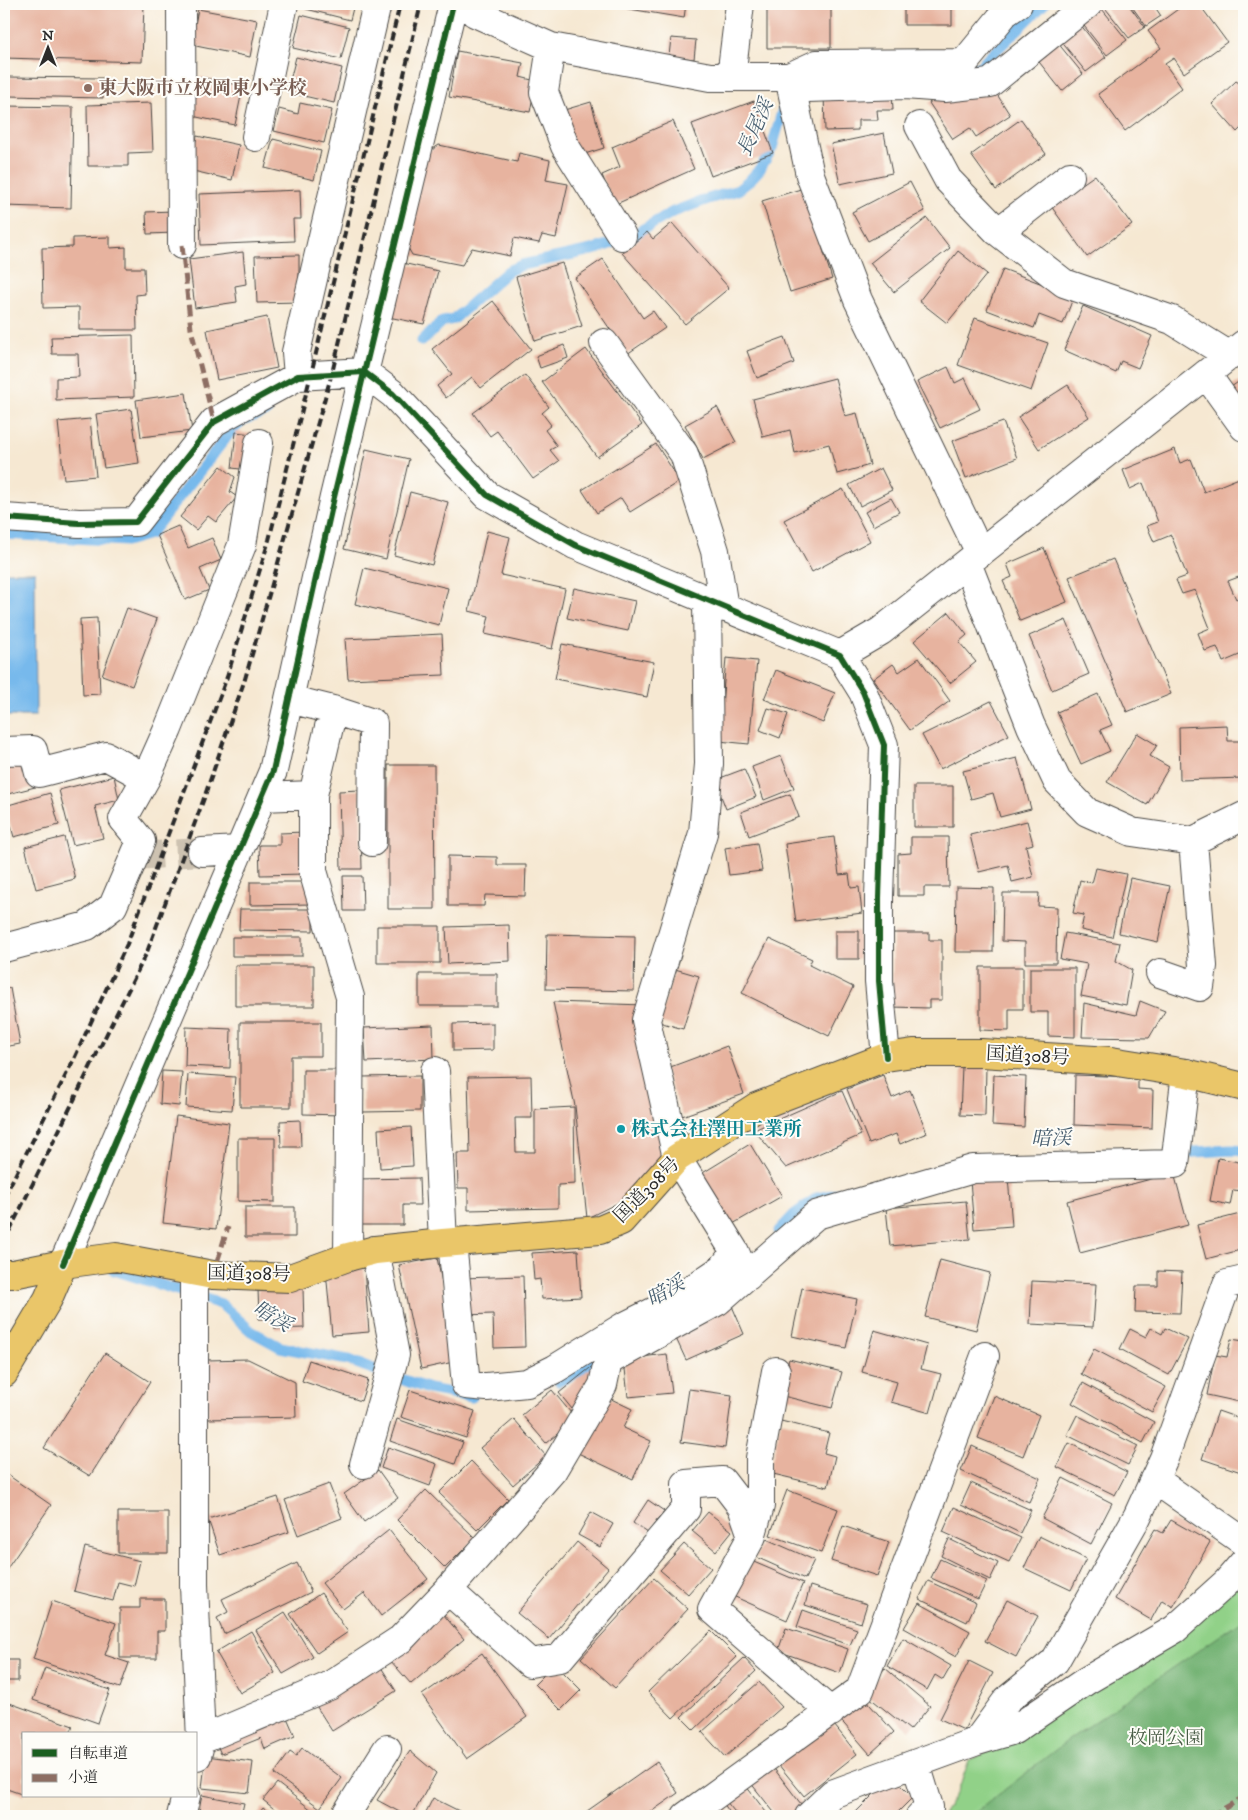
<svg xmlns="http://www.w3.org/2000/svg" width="1248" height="1820" font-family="'IM FELL DW Pica','Noto Serif JP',serif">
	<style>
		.green { fill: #91d188; stroke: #5e7e5a }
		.forest { fill: #74b374; stroke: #506f50 }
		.water { fill: #77b9ec; stroke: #51728c }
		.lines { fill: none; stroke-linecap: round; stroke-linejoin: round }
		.stream { stroke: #77b9ec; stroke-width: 11 }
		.building { fill: #e7b39f }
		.minor-tunnel { stroke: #cdc2b1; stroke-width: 28; stroke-dasharray: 28 14; stroke-linecap: butt }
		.minor-casing { stroke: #494744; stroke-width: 30 }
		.major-casing { stroke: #494744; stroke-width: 30 }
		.highway-casing { stroke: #494744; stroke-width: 30 }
		.minor { stroke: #fff; stroke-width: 28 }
		.major { stroke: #eac669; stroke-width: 28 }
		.highway { stroke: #eac669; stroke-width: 28 }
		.rail { stroke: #2b2b2b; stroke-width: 4; stroke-dasharray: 8 4; stroke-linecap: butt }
		.quiet { stroke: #8d6e63; stroke-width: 5; stroke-dasharray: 10 5; stroke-linecap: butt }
		.cycleway-casing { stroke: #fdfcf7; stroke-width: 9 }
		.cycleway { stroke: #1b5e20; stroke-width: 6 }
		.education-dot { fill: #8d6e63; stroke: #fdfcf7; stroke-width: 2 }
		.culture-dot { fill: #0f9aa8; stroke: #fdfcf7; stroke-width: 2 }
		.labels { text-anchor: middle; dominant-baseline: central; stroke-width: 4; stroke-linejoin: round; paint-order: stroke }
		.education-label { font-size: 19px; font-weight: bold; fill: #785e54; stroke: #fdfcf7; text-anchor: start }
		.street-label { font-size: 19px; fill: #2b2b2b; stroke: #fdfcf7 }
		.culture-label { font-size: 19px; font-weight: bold; fill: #0d838f; stroke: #fdfcf7; text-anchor: start }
		.park-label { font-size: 19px; fill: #4a5d47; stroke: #fdfcf7 }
		.water-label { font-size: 20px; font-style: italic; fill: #465d6f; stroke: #fdfcf7 }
	</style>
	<rect width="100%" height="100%" fill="#fdfcf7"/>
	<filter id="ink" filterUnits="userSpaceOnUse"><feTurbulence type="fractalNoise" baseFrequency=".02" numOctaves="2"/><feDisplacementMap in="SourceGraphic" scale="10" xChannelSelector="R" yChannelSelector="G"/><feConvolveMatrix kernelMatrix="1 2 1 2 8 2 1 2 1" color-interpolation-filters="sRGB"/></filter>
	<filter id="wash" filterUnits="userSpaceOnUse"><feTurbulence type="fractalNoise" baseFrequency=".0096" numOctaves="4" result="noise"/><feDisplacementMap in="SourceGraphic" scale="20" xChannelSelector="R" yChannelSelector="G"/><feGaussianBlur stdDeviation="1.12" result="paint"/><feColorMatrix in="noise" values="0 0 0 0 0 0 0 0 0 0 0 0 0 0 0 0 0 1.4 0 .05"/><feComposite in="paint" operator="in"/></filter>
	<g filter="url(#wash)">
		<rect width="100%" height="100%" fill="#f6e8d2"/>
		<path class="green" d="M1244,1578V1816H942L958,1791L969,1760L1011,1742Z"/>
		<path class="forest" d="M1244,1619V1816H971L1067,1741Z"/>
		<path class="water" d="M4,572H35L36,716H4Z"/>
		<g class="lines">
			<path class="stream" d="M965,73L980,66L1044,4
				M422,341L443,321L454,319L508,271L522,265L596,249L631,236L673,212L708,199L738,190L748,182L760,169L772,148L782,112L790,100
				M4,534L126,541L150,534L232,430L245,419L267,411
				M1176,1153L1232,1150L1244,1151
				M779,1231L794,1215L817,1198L855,1191
				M114,1270L221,1304L251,1331L280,1347L348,1360L429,1389L472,1397
				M559,1381L577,1372L592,1360"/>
		</g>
		<g id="blocks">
			<path class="building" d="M4,4H144L142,62L4,58Z
				M308,4H354L350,20L306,9Z
				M599,4H686L684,18Z
				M904,4H952V25H904Z
				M1098,4L1127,40L1107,55L1077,17Z
				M1102,4H1128L1145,27L1129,38Z
				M1130,4H1153L1161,16L1146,26Z
				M1185,4H1199L1227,42L1184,73L1174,58L1165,64L1182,88L1125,131L1098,94L1161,48L1148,31Z
				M767,5H831V48H767Z
				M198,9L257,20L250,57L191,45Z
				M301,15L349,27L341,59L293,48Z
				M1076,19L1106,57L1086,72L1056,35Z
				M1053,37L1083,74L1062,91L1032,53Z
				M671,38L696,40L694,59L669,56Z
				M457,51L523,63L520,77L536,81L530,112L449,97Z
				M296,57L342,68L334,103L287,92Z
				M5,77L103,78V98L8,96Z
				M200,77L243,86L235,125L192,116Z
				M1236,81L1244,86V125L1237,132L1212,104Z
				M993,88L1010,115L976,137L970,128L953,139L929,103L939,96Z
				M892,91L893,110H877L878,120H858V130L825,131L824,93Z
				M754,101L773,153L711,176L692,124Z
				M591,102L604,148L575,157L561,111Z
				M151,103L153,152L128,153V166H88L87,105Z
				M300,103L332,110L324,143L274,131L279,109L298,114Z
				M4,106L73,107L71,208L4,206Z
				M1021,119L1046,154L996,190L971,155Z
				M673,121L694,169L614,205L602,175L620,167L612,147Z
				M884,133L892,173L840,184L831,144Z
				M197,136L239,145L232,180L189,170Z
				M273,139L321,151L314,180L265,168Z
				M439,145L517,162L519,153L550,160L546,180L568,184L556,238L542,235L539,243L514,238L510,256L472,248L462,265L412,255L406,244L427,153Z
				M1095,175L1132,225L1087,257L1051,206Z
				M910,182L925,211L868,241L852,212Z
				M804,188L832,279L790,292L762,201Z
				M300,190L301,219H293L294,241L201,245L199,194Z
				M174,211L175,233L147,234L146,212Z
				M927,218L950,248L894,292L870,263Z
				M672,223L729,288L685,324L622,253L647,232L653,239Z
				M110,237V248L126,247V268H144L145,294L136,295L137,330H79V307L43,308L42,248L73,247V238Z
				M958,251L987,274L947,323L919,301Z
				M243,252L246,284L235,286L237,302L195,308L189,259Z
				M299,255V302L257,303L255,256Z
				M603,259L643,318L653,311L665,328L627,354L575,278Z
				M402,263L438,271L424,324L388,317Z
				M562,263L582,326L535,341L516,277Z
				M1003,269L1074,296L1063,324L1039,315L1034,328L987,310Z
				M493,301L531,349L481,388L472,377L446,398L437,386L452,374L432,349Z
				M1083,306L1152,336L1138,368L1121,361L1116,373L1064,350Z
				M267,317L277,368L217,380L207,330Z
				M975,318L1048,343L1031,391L958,365Z
				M133,335L134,397L56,400V378L79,377L78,354H52L51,337Z
				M785,337L794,363L757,378L747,351Z
				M564,345L568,358L540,368L536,356Z
				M586,349L642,425L597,457L542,382Z
				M948,367L955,383L965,378L980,409L940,428L917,382Z
				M525,375L549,407L542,413L551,425L545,430L557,446L550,450L559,461L533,479L497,431L490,436L473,413Z
				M835,378L845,416L857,413L870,465L837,474L829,444L795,453L790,430L763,437L753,399Z
				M1244,378V408L1231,387Z
				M1068,385L1089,417L1039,449L1018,417Z
				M186,393L192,431L141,437L136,400Z
				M717,407L736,442L703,459L685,425Z
				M131,409L139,463L104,468L96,414Z
				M90,419L96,476L64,479L58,422Z
				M1003,422L1017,458L966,478L952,441Z
				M236,432L252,434L248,470L232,468Z
				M656,444L680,481L630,512L621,498L597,513L582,490Z
				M366,449L409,459L386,559L344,549Z
				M1175,449L1180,463L1191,459L1204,492L1244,476V575L1228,581L1236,599L1244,595V653L1223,662L1217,647L1205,651L1198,633L1210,628L1195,590L1182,594L1176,580L1187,576L1171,535L1154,542L1147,526L1158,522L1143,483L1130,489L1123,470Z
				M221,466L235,477L230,492L237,497L216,522L208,516L196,530L180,517Z
				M881,468L892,490L860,506L849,485Z
				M843,489L870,541L812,572L784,520Z
				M410,492L448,502L432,565L394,555Z
				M891,498L899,512L873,526L865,512Z
				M178,526L188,548L212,538L221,560L200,569L209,590L185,600L157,535Z
				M487,531L510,537L501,575L565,589L552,649L485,634L489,616L469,611Z
				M1044,548L1067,602L1020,621L1003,581L1012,577L1007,564Z
				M1113,559L1171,694L1127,712L1069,577Z
				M364,568L448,588L439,625L355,604Z
				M574,588L635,601L628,631L567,618Z
				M127,608L157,619L132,686L102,675Z
				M949,612L967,635L959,642L976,662L950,683L914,641Z
				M97,618L100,694L83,695L80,619Z
				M1066,620L1089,674L1052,690L1029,636Z
				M442,634L444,675L348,679L345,639Z
				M562,644L654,662L647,697L555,679Z
				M726,658L757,661L749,744L719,741Z
				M919,658L950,701L910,730L873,679L893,664L899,672Z
				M776,670L835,693L823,723L764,699Z
				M1098,694L1112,725L1100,730L1110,751L1081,764L1057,712Z
				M991,701L1009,735L940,769L922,735Z
				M768,708L788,714L780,738L760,730Z
				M1227,725L1228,741H1242L1243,778L1180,780L1179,727Z
				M1137,733L1157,745L1150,756L1169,767L1147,805L1107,782Z
				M781,756L794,788L764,800L752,767Z
				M1017,758L1031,809L1000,817L993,793L971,799L963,771Z
				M28,760L35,787L4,795V766Z
				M388,765H434L435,909H388Z
				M744,769L756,797L726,809L715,780Z
				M114,776L119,800L95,806L103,838L73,845L59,790Z
				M914,786H953V827H914Z
				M360,790L362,869H341L339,791Z
				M50,793L59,825L14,837L5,806Z
				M790,794L799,817L749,836L741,812Z
				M1027,821L1033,844L1026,846L1033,877L1012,882L1008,865L979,872L970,835Z
				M304,832L305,874L260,875L259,845H280V833Z
				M64,837L75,879L36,889L25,847Z
				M834,837L839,875L849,874L851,888L859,887L862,913L796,922L785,844Z
				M911,837H948L949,887H924V896H898V854L911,853Z
				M757,843L762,871L729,875L725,848Z
				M448,856L497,857V865H526L525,896L485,895L484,906H448Z
				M1096,868L1126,874L1112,937L1081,930L1084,915L1073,913L1080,880L1092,883Z
				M343,876H362L363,911H344Z
				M1130,878L1170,886L1158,942L1119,933Z
				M250,882H313V904L250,905Z
				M956,887L994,888L993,952H955Z
				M1003,893H1039L1038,906L1057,907L1056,963H1025V942L1002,941Z
				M240,909H313V931L239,930Z
				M509,925L510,961L448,964L446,927Z
				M377,926H440V963H377Z
				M835,931H859V959H835Z
				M893,933H929V940H942V1000H929V1008L892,1007Z
				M1065,933L1120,943L1116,961L1132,970L1126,1005L1081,996L1087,964L1060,959Z
				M547,934L635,936L634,991L546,989Z
				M232,937H302V956H232Z
				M769,939L812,959L809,965L853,987L829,1036L742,993Z
				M235,965H314V1006H235Z
				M980,967H1023V1009H1009V1031L980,1030Z
				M1030,968H1075V1037L1048,1036V1012H1030Z
				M675,969L699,976L683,1029L659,1022Z
				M419,974H497V1006H419Z
				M10,988L20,1044L4,1047V989Z
				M1140,1001L1165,1011L1149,1038L1082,1037L1084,1003L1136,1015Z
				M553,1002L644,1005L669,1153L632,1196L587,1218L575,1106Z
				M240,1022H321V1056H291V1107H240Z
				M493,1023V1050L453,1051V1024Z
				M433,1025L434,1059L366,1062L364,1028Z
				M186,1027L231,1029L230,1068L185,1066Z
				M727,1046L744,1094L682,1116L665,1069Z
				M962,1066H986L985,1116L960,1115Z
				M303,1070H342L341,1115L303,1114Z
				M162,1071L182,1072L179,1106L160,1104Z
				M188,1074L235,1077L232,1110L186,1107Z
				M883,1075L892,1098L910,1090L927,1133L900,1144L896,1134L869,1144L847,1089Z
				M994,1075L1026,1077L1024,1127L992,1125Z
				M1075,1075L1138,1077V1089L1153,1090L1152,1128L1074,1125Z
				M420,1076V1111L363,1112L362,1077Z
				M531,1076L532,1118H515L516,1152H535V1109L574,1107L575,1184L558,1185V1208L468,1210V1188H458L457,1153H470L468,1077Z
				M842,1091L861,1135L786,1168L754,1130Z
				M176,1116L229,1123L216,1229L163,1223Z
				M300,1120L301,1147H281L280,1121Z
				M411,1127L413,1166L380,1168L378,1129Z
				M238,1138H275V1202L238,1201Z
				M750,1144L782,1196L731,1225L701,1174Z
				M1218,1158L1244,1163V1191L1233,1190L1230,1205L1210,1201Z
				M1174,1173L1188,1225L1080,1253L1067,1201Z
				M1008,1177L1012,1226L974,1229L970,1180Z
				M419,1178L420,1205H403V1225H356L355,1179Z
				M966,1201L970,1239L890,1246L886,1208Z
				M245,1207H295V1237H245Z
				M1244,1213V1249L1206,1259L1197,1225Z
				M578,1250L581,1297L542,1299L540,1279L534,1280L532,1253Z
				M437,1258L458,1361L421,1369L399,1265Z
				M940,1260L990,1273L976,1330L925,1317Z
				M364,1268L369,1332L332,1335L326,1271Z
				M1158,1271L1182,1272L1180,1313L1135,1312L1136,1286H1158Z
				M523,1276L525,1347L494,1348L493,1314L463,1315L462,1278Z
				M1032,1281L1096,1284L1093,1327L1030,1324Z
				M303,1288L304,1328L275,1329L274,1319H259L258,1289Z
				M802,1288L857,1299L846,1348L792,1336Z
				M732,1306L744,1334L686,1360L673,1332Z
				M1151,1328L1162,1334L1165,1328L1188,1339L1169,1375L1120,1349L1130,1329L1146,1337Z
				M874,1330L927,1345L921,1369L941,1374L930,1413L891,1402L897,1382L862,1372Z
				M1231,1339L1244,1341V1403L1207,1395L1215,1355L1227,1357Z
				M1094,1349L1166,1387L1152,1412L1081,1374Z
				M105,1353L150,1382L90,1476L44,1448Z
				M667,1354L672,1393L628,1397L624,1359Z
				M248,1359L295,1382L296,1417L208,1419L207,1360Z
				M789,1359L842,1372L832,1408L779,1395Z
				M309,1360L368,1380L361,1401L302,1381Z
				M595,1364L594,1392L572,1409L559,1393Z
				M1083,1383L1154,1422L1143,1443L1072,1403Z
				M689,1389L732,1395L725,1448L681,1442Z
				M410,1390L475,1411L466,1438L401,1417Z
				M552,1390L576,1419L546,1443L522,1415Z
				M605,1396L632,1409L623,1428L651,1441L633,1479L578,1453Z
				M994,1396L1039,1415L1023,1456L978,1438Z
				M1218,1411L1244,1420V1473L1202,1459Z
				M1077,1415L1138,1446L1128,1465L1067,1435Z
				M397,1419L463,1442L455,1464L390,1441Z
				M514,1419L546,1456L513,1485L480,1448Z
				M781,1421L829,1433L824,1453L835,1456L828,1487L769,1473Z
				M1069,1443L1127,1472L1115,1495L1057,1467Z
				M972,1446L1040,1478L1029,1502L961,1471Z
				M388,1447L437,1464L430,1486L381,1468Z
				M471,1461L508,1499L477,1530L439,1493Z
				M378,1470L398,1498L364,1522L344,1494Z
				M5,1473L51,1505L4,1573V1475Z
				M1063,1478L1112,1503L1091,1544L1042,1518Z
				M971,1483L1031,1510L1020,1533L961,1505Z
				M329,1484L342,1518L298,1535L285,1500Z
				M426,1490L475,1538L445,1568L397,1520Z
				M787,1490L838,1509L821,1553L770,1535Z
				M278,1497L289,1532L220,1555L208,1519Z
				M648,1500L664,1511L648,1533L633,1523Z
				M954,1507L1021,1538L1009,1562L943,1532Z
				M118,1512H168V1553H118Z
				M591,1512L613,1524L600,1547L578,1535Z
				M708,1512L732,1531L716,1551L692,1531Z
				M1171,1520L1210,1542L1173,1607L1162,1600L1151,1620L1115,1599L1155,1529L1163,1533Z
				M843,1526L889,1542L877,1576L831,1561Z
				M389,1530L428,1579L381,1616L364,1593L343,1609L322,1583Z
				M1039,1536L1086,1559L1071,1590L1024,1568Z
				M764,1538L814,1560L805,1579L756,1557Z
				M949,1539L998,1563L990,1580L941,1556Z
				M577,1542L608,1568L549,1639L517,1613Z
				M684,1544L711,1568L688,1594L660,1570Z
				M85,1547L140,1561L134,1586L118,1582L113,1601L74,1591Z
				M940,1559L987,1581L978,1599L931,1578Z
				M749,1560L803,1583L787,1620L733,1596Z
				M297,1563L311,1592L224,1634L217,1618L228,1612L222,1599Z
				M654,1578L688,1609L615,1688L581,1658Z
				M928,1581L976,1603L967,1622L919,1599Z
				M810,1586L867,1604L861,1623L805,1605Z
				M321,1593L348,1632L317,1653L290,1614Z
				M140,1599H165V1631H157V1658H120V1608H140Z
				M1007,1600L1038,1616L1016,1657L985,1641Z
				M52,1601L116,1623L105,1655L129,1663L120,1688L33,1659Z
				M919,1603L970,1631L956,1657L904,1628Z
				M803,1610L857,1629L850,1645L797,1627Z
				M285,1612L313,1657L283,1674L256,1630Z
				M443,1614L464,1639L411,1684L390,1660Z
				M786,1628L848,1649L840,1673L778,1651Z
				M251,1631L275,1673L240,1693L216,1652Z
				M711,1631L737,1657L673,1718L648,1692Z
				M903,1638L951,1666L943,1680L935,1675L927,1690L887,1666Z
				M482,1653L527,1717L467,1759L422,1695Z
				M744,1658L756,1671L694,1730L681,1717Z
				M4,1660H18V1681H4Z
				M969,1661L993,1673L964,1730L940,1719Z
				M379,1664L396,1691L332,1731L315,1704Z
				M555,1664L581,1690L561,1710L535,1684Z
				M45,1668L110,1690L98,1723L33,1700Z
				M885,1668L930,1706L910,1730L864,1693Z
				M759,1682L782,1707L725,1757L702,1732Z
				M862,1696L894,1732L870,1754L838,1717Z
				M4,1701L73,1726L70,1734H24V1795L4,1788Z
				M285,1713L295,1736L265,1749L261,1738L221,1754L215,1741Z
				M831,1721L857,1754L804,1796L778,1764Z
				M302,1748L342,1778L320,1808L274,1774L290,1752L296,1756Z
				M410,1751L436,1773L412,1816H407L377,1800Z
				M206,1756L253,1762L249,1793L202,1788Z
				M657,1762L678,1793L645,1816H580Z
				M772,1766L804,1808L793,1816H777L750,1782Z
				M892,1776L913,1797L894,1816H852Z
				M277,1783L317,1814L315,1816H283L263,1800Z
				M746,1786L769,1816H738L726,1801Z
				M202,1795L244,1803L241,1816H198Z
				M433,1798L461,1812L458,1816H424Z
				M724,1804L732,1816H708Z
				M263,1808L274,1816H257Z"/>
		</g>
	</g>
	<g filter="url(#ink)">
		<use href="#blocks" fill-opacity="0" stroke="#494744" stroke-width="1"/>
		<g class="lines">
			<path class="minor-tunnel" d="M134,856L202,852"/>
			<g class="minor-casing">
				<path id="minor" d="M181,4L182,245
					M475,4V13L551,47L710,77H789L817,64L964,63L1005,13L1018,4
					M551,47L544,92L565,146L622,236
					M731,77L740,4
					M789,77L810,175L858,300L980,553
					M789,77L807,88L905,85L945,88L990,83L1088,4
					M919,126L948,180L998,232L1064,283L1172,320L1230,356
					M256,137L284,4
					M998,232L1070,176
					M604,343L684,454L715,551L724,608
					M1206,374L1244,427
					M298,376L296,352L377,4
					M4,518L79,523L136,522L214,422L298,376L364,372L393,394L487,495L575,545L840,655L863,692L884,745L879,898V981L886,1057
					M967,563L1031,726L1057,781L1087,812L1132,832L1193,841L1244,816
					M707,601L709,764L703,833L646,1020L677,1158L735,1252L743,1271L748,1276
					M840,655L881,631L1244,344
					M289,699L333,710L373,723L372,842
					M4,751L33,750L39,773L106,756L146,778
					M313,795L333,710
					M262,797L313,795V871L350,997L348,1257
					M202,852L239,850
					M4,948L87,926L113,906L141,841L123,819L146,778L168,729L242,545L259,443
					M1160,973L1200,987L1203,966L1193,841
					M435,1071L443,1243
					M452,1242L466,1385L487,1387L527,1383L555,1369L623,1327L673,1302L723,1268L735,1252
					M63,1264L273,771L334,497L453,4
					M194,1272V1585L201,1740L197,1756
					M364,1464L395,1355L375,1250
					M1154,1479L1244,1542
					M752,1534L760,1506V1458L776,1371
					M448,1590L530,1663L560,1658L686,1509V1484L722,1481L742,1507L752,1536L712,1609L831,1712
					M201,1740L329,1686L401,1639L448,1590L553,1470L603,1385L608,1361L718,1301L816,1215L973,1169L1175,1164L1186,1073
					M977,1741L1014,1730L1086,1681L1175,1629L1226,1583L1244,1562
					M916,1764L929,1807L920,1816
					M181,1816L186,1796
					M345,1816L387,1749
					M686,1816L860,1690L985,1356
					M809,1816L832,1794L977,1741L1007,1700L1055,1661L1137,1517L1164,1458L1227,1284L1244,1280"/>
			</g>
			<g class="major-casing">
				<path id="major" d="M4,1373L48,1299L63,1264"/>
			</g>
			<g class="highway-casing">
				<path id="highway" d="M4,1274H13L63,1264L116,1257L213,1275L290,1278L348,1257L375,1250L443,1243L600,1230L621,1221L677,1158L756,1107L886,1057L913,1053H981L1111,1061L1186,1073L1244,1087"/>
			</g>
			<use href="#minor" class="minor"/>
			<use href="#major" class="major"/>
			<use href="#highway" class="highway"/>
			<path class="rail" d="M4,1197L73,1061L127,944L227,677L269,540L311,374L400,4
				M4,1242L147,952L203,801L245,679L332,373L421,4"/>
			<path class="quiet" d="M182,245L191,329L214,422
				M213,1275L228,1227
				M1211,1816L1244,1797"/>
			<g class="cycleway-casing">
				<path id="cycleway" d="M4,518L79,523L136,522L214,422L298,376L364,372L393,394L487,495L575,545L840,655L863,692L884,745L879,898V981L886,1057
					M63,1264L273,771L334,497L453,4"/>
			</g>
			<use href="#cycleway" class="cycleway"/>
		</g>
	</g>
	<circle class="education-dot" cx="88" cy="88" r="5"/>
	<circle class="culture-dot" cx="621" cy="1129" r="5"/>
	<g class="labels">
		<g class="education-label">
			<text x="98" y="88">東大阪市立枚岡東小学校</text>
		</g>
		<g class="street-label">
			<text transform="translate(1028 1056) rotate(3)">国道308号</text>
			<text transform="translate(647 1190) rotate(-45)">国道308号</text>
			<text transform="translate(249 1274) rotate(1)">国道308号</text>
		</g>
		<g class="culture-label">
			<text x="631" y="1129">株式会社澤田工業所</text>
		</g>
		<g class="park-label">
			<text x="1166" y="1738">枚岡公園</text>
		</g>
		<g class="water-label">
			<text transform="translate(756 128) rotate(-66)">長尾渓</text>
			<text transform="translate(1051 1139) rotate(-2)">暗渓</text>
			<text transform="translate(666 1292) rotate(-30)">暗渓</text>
			<text transform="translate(272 1317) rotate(31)">暗渓</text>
		</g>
	</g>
	<rect width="1248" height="1820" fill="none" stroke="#fdfcf7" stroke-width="20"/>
	<rect x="22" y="1732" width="175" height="65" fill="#fdfcf7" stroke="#a9a8a5"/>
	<rect x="32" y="1749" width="25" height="8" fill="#1b5e20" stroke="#a9a8a5"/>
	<text x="68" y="1758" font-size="15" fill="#2b2b2b">自転車道</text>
	<rect x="32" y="1774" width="25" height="8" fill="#8d6e63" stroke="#a9a8a5"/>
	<text x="68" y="1782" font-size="15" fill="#2b2b2b">小道</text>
	<g transform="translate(48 48)" stroke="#fdfcf7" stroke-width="4" paint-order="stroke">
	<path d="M0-4L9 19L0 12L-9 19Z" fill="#2b2b2b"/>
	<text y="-8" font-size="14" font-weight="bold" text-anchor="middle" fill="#2b2b2b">N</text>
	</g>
</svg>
